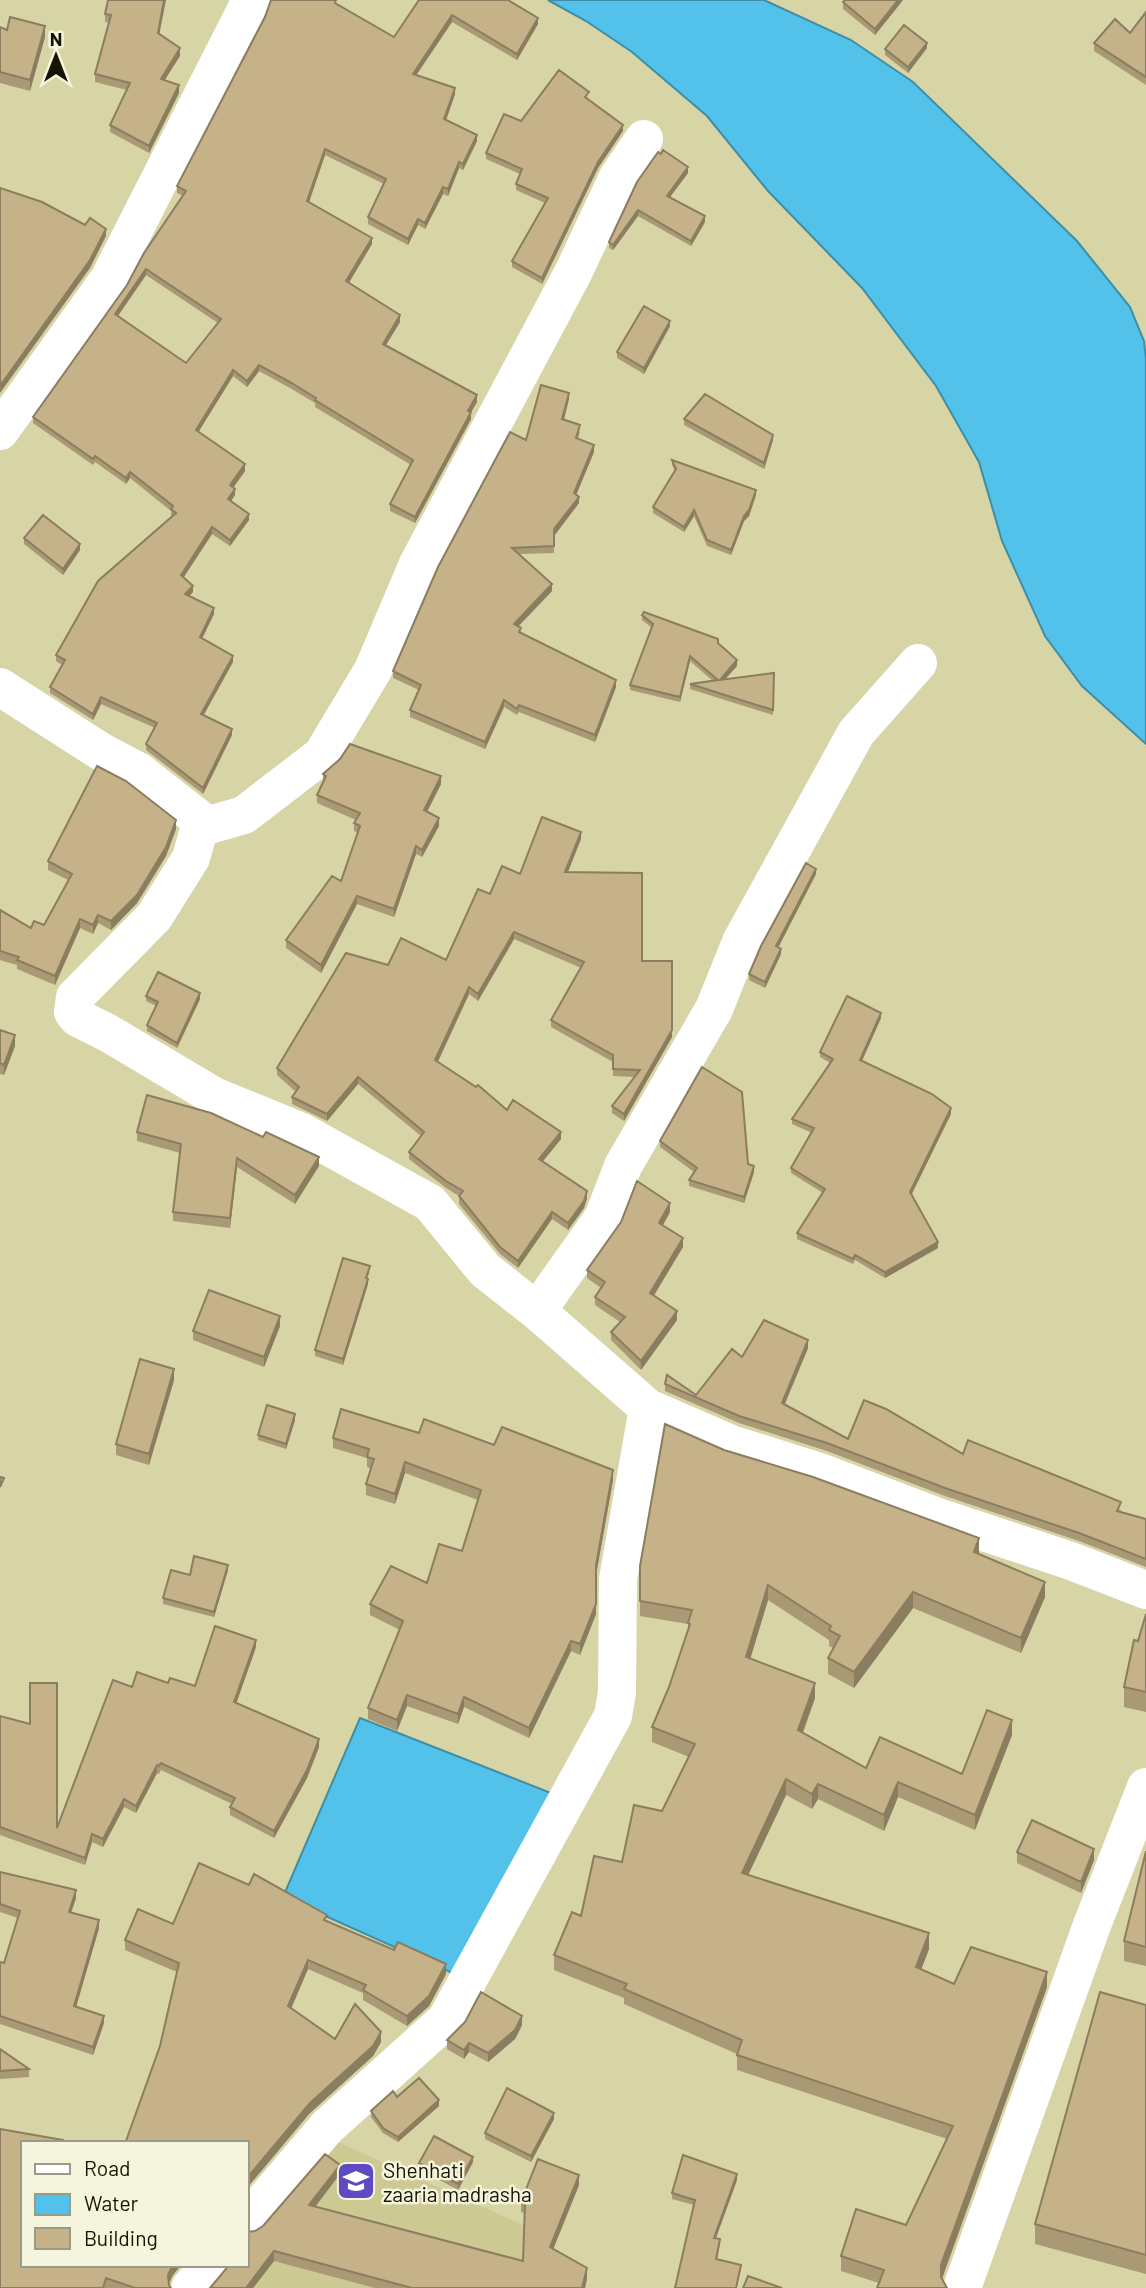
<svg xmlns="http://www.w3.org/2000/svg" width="1146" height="2288" font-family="Barlow,sans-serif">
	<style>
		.built { fill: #ccc993 }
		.water { fill: #52c2ea; stroke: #408ea5; stroke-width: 2 }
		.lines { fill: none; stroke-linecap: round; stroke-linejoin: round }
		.minor { stroke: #fff; stroke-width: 38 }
		.tertiary { stroke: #fff; stroke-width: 38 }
		.wall { fill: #aa9975; fill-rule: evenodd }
		.shaded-wall { fill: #8b7d5f }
		.building { fill: #c6b288; stroke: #8b7d5f; stroke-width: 2; fill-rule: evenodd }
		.labels { text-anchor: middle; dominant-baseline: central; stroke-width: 5; stroke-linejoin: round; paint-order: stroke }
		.poi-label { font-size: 21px; fill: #151404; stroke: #f5f4dd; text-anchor: start }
	</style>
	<rect width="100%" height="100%" fill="#d7d4a6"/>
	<path class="built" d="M324,2136L525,2226L521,2288H198L247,2265Z"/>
	<path class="water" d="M548,0H764L851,40L913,82L1077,241L1130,307L1144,341L1146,360V744L1082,686L1045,636L1002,541L979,462L936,386L862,288L768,191L707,116L632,52L586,21Z
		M360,1718L556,1795L459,1976L283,1897Z"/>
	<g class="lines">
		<path class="minor" d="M0,687L100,751L138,771L198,818L201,822L191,858L154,917L75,997L73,1012L78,1018L108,1033L214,1096L302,1132L430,1203L485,1270L537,1311L648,1408L731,1444L820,1472L938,1517L1071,1561L1146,1590
			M199,828L244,815L322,755L373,670L418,564L574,271L618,177L644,139
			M537,1311L603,1218L623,1166L714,1009L741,942L856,733L918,663
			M247,2221L327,2127L446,2020L613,1716L617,1692L618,1579L648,1408
			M190,2288L209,2265
			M962,2288L1092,1925L1146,1787"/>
		<path class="tertiary" d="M0,431L109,279L251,0"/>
	</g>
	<path class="wall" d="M108,0L159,34L180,56L164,80L179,93L149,153L110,132V125L127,90L95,82V74L110,23L105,22V14Z
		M419,0L538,24L517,60L452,22L416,75L455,94L446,120L477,141L463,170L459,168L448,196L443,194L425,229L418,225L408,245L368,224V217L384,184L325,155L309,202L372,244L349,283L400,322L386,345L477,402L471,412V419L415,523L390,511V504L411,465L315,407V403L290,388L259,371L247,387L233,376L198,432L245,471L233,488L235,495L231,501L249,520L230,546L212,534L184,577L193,592L189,596L214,614L202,638L233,662L203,715L232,735L203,794L146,750V744L155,728L101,704L93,720L50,693V687L62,665L56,661V655L172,516L171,515V511L130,478L126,484L95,462L93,465L33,423V417L127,285L183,196L177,193V186L337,4L394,37ZM146,275L218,323L186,363L118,316Z
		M843,2L900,4L875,35L843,9Z
		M1146,12V85L1094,51V43L1130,33Z
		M0,27L7,30L45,37L30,91L0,83Z
		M927,48L908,73L885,55V49Z
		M589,97L587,99L623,131L598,168L542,284L512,267V261L545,203L516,190V184L520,174L486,159V153L521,121Z
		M688,173L670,197L705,222L691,246L638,216L613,250L609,248V242L637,182Z
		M670,326L644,374L617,358V352Z
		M569,399L564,420L580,432L578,439L594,452L576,495L579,503L554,536V553L520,554L552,591L518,626L521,633L616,687L595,742L519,712L517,715L504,707L485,749L410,717V710L419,690L393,678V671L526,440Z
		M684,419L773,440L764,469L684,425Z
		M672,460L756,495L749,516L744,521L731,555L707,546L694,516L684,532L653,513V507L675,471L672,465Z
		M24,538L80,550L63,575L24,544Z
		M642,615L718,643L737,666L725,679L774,673L773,715L690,689V684L713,681L690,661L680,702L630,690V685L652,628L642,620Z
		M323,774L441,784L427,811L439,826L422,857L416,854L394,917L357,904L321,973L286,948V940L341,881L358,833L354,831V823L356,820L317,803V795L323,782Z
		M176,829L166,856L137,903L111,930L98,923L93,934L80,928L55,985L17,969V965L0,960V910L31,928L44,925L68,880L48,870V861Z
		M581,839L568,872L642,961L672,1037L624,1121L612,1113V1106L635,1077L613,1076V1062L551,1027V1020L581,968L514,939L478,1001L469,994L438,1062L507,1110L561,1139L543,1161L587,1198L584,1208L568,1230L552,1219L518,1268L500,1254L459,1204V1196L446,1188L409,1159V1152L421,1136L358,1084L327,1121L292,1104V1097L296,1092L277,1075V1068L388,965L446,960L490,894L520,874Z
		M816,874L778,947L781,954L765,988L749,980V974Z
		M146,996L200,999L177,1048L147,1031V1025L156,1006L146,1001Z
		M881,1018L862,1061L951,1114L912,1194L938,1248L885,1278L855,1260L853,1264L797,1239V1233L823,1193L791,1173V1168L812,1133L792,1124V1119L830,1063L820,1057V1052Z
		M0,1030L15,1046L4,1075L0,1074Z
		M137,1132L319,1166L295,1204L237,1167L230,1228L173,1221V1212L180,1153L137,1141Z
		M660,1141L748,1164L754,1172L744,1203L689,1186V1180L694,1172L660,1147Z
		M670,1212L663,1225L683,1247L653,1296L677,1320L641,1370L611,1340V1332L620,1322L595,1305V1297L601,1288L587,1278V1270Z
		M370,1271L367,1279L368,1284L343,1365L315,1356V1350Z
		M280,1326L264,1367L193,1340V1331Z
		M808,1348L784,1405L848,1439L963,1454L1121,1510L1120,1512L1146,1519V1567L1079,1541L945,1496L827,1451L739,1423L665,1391V1384L696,1395L742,1357Z
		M174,1380L149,1465L116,1455V1444Z
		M295,1420L286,1449L258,1440V1435Z
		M419,1433L494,1445L613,1480L596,1575V1614L580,1655L571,1651L529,1738L464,1707L458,1724L407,1706L397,1731L368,1719V1708L400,1630L370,1615V1604L427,1583L462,1551L478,1500L405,1473L395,1504L366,1495V1484L371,1469L367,1467V1458L333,1448V1438Z
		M724,1450L979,1554L1045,1597L1021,1653L913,1608L854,1688L828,1674V1658L833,1648L829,1646V1640L768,1600L750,1659L815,1698L803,1733L866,1768L962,1774L1012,1735L975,1830L898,1797L884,1831L818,1799L812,1809L786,1795L748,1875L929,1949L921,1970L954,1984L1047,1987L942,2279L879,2283L841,2271V2256L906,2225L947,2139L737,2070V2054L624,2004V1998L554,1970V1955L581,1916L662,1811L689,1757L652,1742V1727L669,1687L688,1631V1624L640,1616V1566Z
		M228,1570L214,1617L163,1604V1598L190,1575Z
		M1146,1614V1712L1124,1707V1687Z
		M256,1647L236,1703L319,1747L307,1778L274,1838L230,1815V1807L232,1804L161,1770L159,1774L157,1773L136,1813L124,1807L103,1847L92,1842L85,1865L0,1835V1716L57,1828L132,1687L168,1683L195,1686Z
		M1146,1851V1966L1124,1961V1941Z
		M1017,1852L1094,1860L1081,1893L1017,1863Z
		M0,1872L76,1898L71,1912L99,1928L76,2007L104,2023L93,2055L0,2024V1962L4,1963L18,1918L0,1912Z
		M327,1922L446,1974L429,2006L407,2026L363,2000V1993L308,1969L291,2008L335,2039L381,2042L373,2056L310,2113L247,2143H126L160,2046L177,1972L125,1950V1940L173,1924Z
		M1146,2005V2274L1035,2244V2224Z
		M522,2025L515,2039L488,2062L469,2052L464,2059L447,2049V2040Z
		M0,2049L29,2069V2077L0,2079Z
		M397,2097L439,2106L398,2142L383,2133L371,2117V2111Z
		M554,2119L531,2162L485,2139V2133Z
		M63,2143L23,2265H181L173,2275L169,2283L171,2288H0Z
		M473,2162L458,2190L419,2169V2163Z
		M340,2174L315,2206L523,2261L525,2213L521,2212V2202L579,2185L553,2249L587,2278L585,2288H375L274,2261L253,2288H210L255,2231Z
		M737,2180L716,2238L720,2244L717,2260L741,2271L675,2288L694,2205L672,2199V2193Z"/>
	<path class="shaded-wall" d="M164,0H166L158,41V33Z
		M898,0H903L875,35V29Z
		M452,15V22L413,80V74Z
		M538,18V24L517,60V54Z
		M45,26V37L30,91V80Z
		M927,43V48L908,73V67Z
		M180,48V56L161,86V79Z
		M179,85V93L149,153V146Z
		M455,88V94L444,126V119Z
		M623,125V131L598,168L542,284V278L598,162Z
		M477,135V141L463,170V164Z
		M325,149V155L307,208V201Z
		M459,162V168L448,196V189Z
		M688,167V173L667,201V196Z
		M443,187V194L425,229V223Z
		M638,210V216L613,250V245Z
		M705,216V222L691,246V241Z
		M418,219V225L408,245V239Z
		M106,229V236L90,268L0,393V386Z
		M372,238V244L346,287V281Z
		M146,269V275L115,320V314Z
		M400,315V322L383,350V344Z
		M670,321V326L644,374V368Z
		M259,365V371L247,387V381Z
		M233,370V376L196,436V430Z
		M569,393V399L562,426V419Z
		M477,395V402L468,417V411Z
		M471,412V419L415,523V517Z
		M773,435V440L764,469V463Z
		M594,445V452L574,500V493Z
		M245,464V471L230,492V485Z
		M130,472V478L126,484V478Z
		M235,489V495L228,505V499Z
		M756,490V495L749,516L744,521L731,555V550L744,516Z
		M579,497V503L554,536V529Z
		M694,510V516L684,532V527Z
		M249,514V520L230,546V540Z
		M212,527V534L181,581V575Z
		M80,544V550L63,575V569Z
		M552,584V591L514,631V624Z
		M193,586V592L185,600V594Z
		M214,608V614L200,643V637Z
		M233,656V662L201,720V714Z
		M690,656V661L680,702V697Z
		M737,660V666L720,685V680Z
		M616,680V687L595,742V735Z
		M101,697V704L93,720V714Z
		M504,700V707L485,749V742Z
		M232,729V735L203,794V788Z
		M441,776V784L424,818V810Z
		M439,818V826L422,857V850Z
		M176,820V829L166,856L137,903L111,930V921Z
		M581,832V839L565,879V872Z
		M416,846V854L394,917V909Z
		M816,869V874L776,952V946Z
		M357,896V904L321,973V965Z
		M98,915V923L93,934V925Z
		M80,919V928L55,985V976Z
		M514,932V939L478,1001V994Z
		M781,949V954L765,988V982Z
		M469,987V994L435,1067V1060Z
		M200,993V999L177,1048V1043Z
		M881,1013V1018L860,1065V1060Z
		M672,1030V1037L624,1121V1114Z
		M15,1035V1046L4,1075V1065Z
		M358,1077V1084L327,1121V1114Z
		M951,1108V1114L910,1197V1192Z
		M561,1132V1139L539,1166V1159Z
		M319,1157V1166L295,1204V1195Z
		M237,1158V1167L230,1228V1218Z
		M754,1166V1172L744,1203V1197Z
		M587,1191V1198L584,1208L568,1230V1223Z
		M670,1203V1212L659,1232V1223Z
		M552,1212V1219L518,1268V1261Z
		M683,1238V1247L650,1302V1293Z
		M938,1242V1248L885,1278V1272Z
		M368,1279V1284L343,1365V1359Z
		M677,1311V1320L641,1370V1361Z
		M280,1316V1326L264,1367V1357Z
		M808,1340V1348L782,1411V1403Z
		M174,1369V1380L149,1465V1454Z
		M295,1414V1420L286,1449V1444Z
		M405,1462V1473L395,1504V1494Z
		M613,1470V1480L596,1575V1614L580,1655V1644L596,1565Z
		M979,1538V1554L974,1568V1552Z
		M228,1565V1570L214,1617V1612Z
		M1045,1582V1597L1021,1653V1638Z
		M768,1585V1600L746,1673V1657Z
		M913,1592V1608L854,1688V1672Z
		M256,1640V1647L234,1710V1702Z
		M571,1641V1651L529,1738V1728Z
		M815,1683V1698L798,1745V1730Z
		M407,1695V1706L397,1731V1720Z
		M464,1697V1707L458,1724V1714Z
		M1012,1720V1735L975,1830V1815Z
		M319,1739V1747L307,1778L274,1838V1831Z
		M157,1765V1773L136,1813V1806Z
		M786,1779V1795L742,1888V1873Z
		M898,1782V1797L884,1831V1815Z
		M818,1784V1799L812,1809V1794Z
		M124,1799V1807L103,1847V1839Z
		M92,1834V1842L85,1865V1858Z
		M1094,1849V1860L1081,1893V1882Z
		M76,1890V1898L69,1919V1912Z
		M99,1920V1928L74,2014V2006Z
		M929,1933V1949L916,1983V1967Z
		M308,1960V1969L288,2016V2006Z
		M446,1964V1974L429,2006L407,2026V2016Z
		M1047,1972V1987L941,2281V2288V2265Z
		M104,2016V2023L93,2055V2047Z
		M522,2016V2025L515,2039L488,2062V2053Z
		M381,2032V2042L373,2056L310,2113L247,2188V2178L310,2103Z
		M469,2043V2052L464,2059V2050Z
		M439,2100V2106L398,2142V2137Z
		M554,2113V2119L531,2162V2156Z
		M473,2157V2162L458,2190V2184Z
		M340,2165V2174L309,2215V2205Z
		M737,2174V2180L714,2243V2238Z
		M579,2175V2185L550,2257V2247Z
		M274,2251V2261L253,2288H246Z
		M173,2265H181L173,2275L168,2285V2275Z
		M587,2268V2278L585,2288H582Z"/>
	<path class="building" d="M108,0H164L158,33L180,48L161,79L179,85L149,146L110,125L130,83L95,74L111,15L105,14Z
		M271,0H336L335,3L394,37L419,0H508L538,18L517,54L452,15L413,74L455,88L444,119L477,135L463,164L459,162L448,189L443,187L425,223L418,219L408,239L368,217L386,179L325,149L307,201L372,238L346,281L400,315L383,344L477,395L468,411L471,412L415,517L390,504L413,460L315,400L316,398L290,382L259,365L247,381L233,370L196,430L245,464L230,485L235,489L228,499L249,514L230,540L212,527L181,575L193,586L185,594L214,608L200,637L233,656L201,714L232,729L203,788L146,744L157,723L101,697L93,714L50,687L65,660L56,655L98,581L176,513L171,509L173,506L130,472L126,478L95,456L93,459L33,417L127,285L144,253L186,191L177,186L265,17ZM146,269L221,319L186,363L115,314Z
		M845,0H898L875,29L843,2Z
		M1146,12V77L1094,43L1115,19L1130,33Z
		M10,17L45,26L30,80L0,72V27L7,30Z
		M904,25L927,43L908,67L885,49Z
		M559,70L589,92L585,97L623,125L598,162L542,278L512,261L548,198L516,184L522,169L486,153L504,114L521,121Z
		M663,150L688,167L667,196L705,216L691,241L638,210L613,245L609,242L637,182L658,152L661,154Z
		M0,188L42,202L85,225L90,218L106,229L90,260L0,386Z
		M644,306L670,321L644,368L617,352Z
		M541,385L569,393L562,419L580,425L576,438L594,445L574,493L579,497L554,529V546L512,548L552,584L514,624L521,628L519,632L616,680L595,735L519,705L517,709L504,700L485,742L410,710L421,685L393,671L438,567L510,432L526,440Z
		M705,394L773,435L764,463L684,419Z
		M672,460L756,490L749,510L744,516L731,550L707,540L694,510L684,527L653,507L676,469Z
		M43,515L80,544L63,569L24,538Z
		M644,612L718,639V643L737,660L720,680L774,673L773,710L690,684L718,680L690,656L680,697L630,685L653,624L642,615Z
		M350,744L441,776L424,810L439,818L422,850L416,846L394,909L357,896L321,965L286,940L332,876L341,881L360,826L354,823L360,813L317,795L326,776L323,774L340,759Z
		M97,766L126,781L176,820L166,847L137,895L111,921L98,915L93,925L80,919L55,976L17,960L19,957L0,951V910L31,928L34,921L44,925L72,874L48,861Z
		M542,817L581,832L565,872L642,873V961H672V1030L624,1114L612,1106L640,1070L613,1069V1055L551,1020L584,962L514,932L478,994L469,987L435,1060L476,1087L478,1085L507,1110L513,1100L561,1132L539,1159L587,1191L584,1201L568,1223L552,1212L518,1261L500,1247L459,1196L463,1191L446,1181L409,1152L424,1132L358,1077L327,1114L292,1097L299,1087L277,1068L346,953L388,965L401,938L446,960L478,889L490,894L502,866L520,874Z
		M806,863L816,869L776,946L781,949L765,982L749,974L761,946Z
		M158,972L200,993L177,1043L147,1025L158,1002L146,996Z
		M847,996L881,1013L860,1060L932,1094L951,1108L910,1192L938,1242L885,1272L855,1255L853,1259L797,1233L825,1189L791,1168L814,1128L792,1119L833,1059L820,1052Z
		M0,1030L15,1035L4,1065L0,1063Z
		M702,1067L742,1092L748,1164L754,1166L744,1197L689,1180L697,1168L660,1141Z
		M147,1095L211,1113L263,1137L266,1132L319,1157L295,1195L237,1158L230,1218L173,1212L181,1144L137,1132Z
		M637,1181L670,1203L659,1223L683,1238L650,1293L677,1311L641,1361L611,1332L625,1317L595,1297L605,1282L587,1270L621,1222Z
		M343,1258L370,1266L366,1278L368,1279L343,1359L315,1350Z
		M209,1290L280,1316L264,1357L193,1331Z
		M764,1320L808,1340L782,1403L848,1439L864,1400L886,1409L963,1454L968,1440L1121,1502L1117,1511L1146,1519V1559L1079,1533L945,1488L827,1443L739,1416L665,1384L667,1375L696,1395L732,1349L742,1357Z
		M140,1359L174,1369L149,1454L116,1444Z
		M267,1405L295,1414L286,1444L258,1435Z
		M341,1409L419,1433L424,1419L494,1445L502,1427L613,1470L596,1565V1604L580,1644L571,1641L529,1728L464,1697L458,1714L407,1695L397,1720L368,1708L403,1621L370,1604L391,1566L427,1583L439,1544L462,1551L481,1490L405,1462L395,1494L366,1484L374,1459L367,1457L369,1449L333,1438Z
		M665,1424L724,1450L813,1477L979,1538L974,1552L1045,1582L1021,1638L913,1592L854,1672L828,1658L840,1636L829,1630L831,1626L768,1585L746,1657L815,1683L798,1730L866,1768L880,1737L962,1774L987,1710L1012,1720L975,1815L898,1782L884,1815L818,1784L812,1794L786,1779L742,1873L929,1933L916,1967L954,1984L971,1947L1047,1972L941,2265V2277L947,2288H877L884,2270L841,2256L856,2209L906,2225L953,2126L737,2055L742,2040L624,1989L627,1984L554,1955L572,1912L581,1916L594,1856L622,1862L634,1805L662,1811L695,1744L652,1727L669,1687L690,1624L688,1623L692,1610L640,1601V1566Z
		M0,1477L4,1478L0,1487Z
		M194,1556L228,1565L214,1612L163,1598L171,1570L190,1575Z
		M1146,1614V1692L1124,1687L1134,1640L1138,1641Z
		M215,1626L256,1640L234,1702L319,1739L307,1770L274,1831L230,1807L235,1798L161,1763L159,1766L157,1765L136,1806L124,1799L103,1839L92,1834L85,1858L0,1827V1716L30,1724V1683H57V1828L113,1680L132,1687L137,1672L168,1683L170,1678L195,1686Z
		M1032,1820L1094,1849L1081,1882L1017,1852Z
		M1146,1851V1947L1124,1941Z
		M199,1863L249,1885L254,1874L327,1915L324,1920L394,1950L398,1942L446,1964L429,1996L407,2016L363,1990L366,1985L308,1960L288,2006L335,2039L355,2004L381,2032L373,2046L310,2103L247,2178V2143H129L126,2141L160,2046L179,1963L125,1940L138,1909L173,1924Z
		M0,1872L76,1890L69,1912L99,1920L74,2006L104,2016L93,2047L0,2016V1962L4,1963L20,1911L0,1904Z
		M481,1992L522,2016L515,2030L488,2053L469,2043L464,2050L447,2040L465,2022Z
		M1100,1992L1146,2005V2255L1035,2224Z
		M0,2049L29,2069L0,2071Z
		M419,2078L439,2100L398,2137L383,2128L371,2111L393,2091L397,2097Z
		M507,2088L554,2113L531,2156L485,2133Z
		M0,2129L63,2140L62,2143H23V2265H173L168,2275L169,2285L171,2288H135L106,2278L103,2288H0Z
		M434,2136L473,2157L458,2184L419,2163Z
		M325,2154L340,2165L309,2205L523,2261L525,2204L521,2202L538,2159L579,2175L550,2247L587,2268L582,2288H412L274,2251L246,2288H210L226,2269L228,2265H247V2232L255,2231L263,2226Z
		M683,2155L737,2174L714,2238L720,2239L716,2259L741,2265L736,2288H675L695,2200L672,2193Z
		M748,2276L782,2288H743Z"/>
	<defs>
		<g id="university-square" transform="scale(2.0125)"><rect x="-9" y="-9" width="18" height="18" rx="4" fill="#5e4bc3" stroke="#f5f4dd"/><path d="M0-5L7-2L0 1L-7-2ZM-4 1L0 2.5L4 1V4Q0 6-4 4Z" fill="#fff"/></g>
	</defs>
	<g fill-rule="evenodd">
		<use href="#university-square" x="356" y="2181"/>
	</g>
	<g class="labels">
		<g class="poi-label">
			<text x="383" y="2169">Shenhati<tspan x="383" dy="24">zaaria madrasha</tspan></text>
		</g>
	</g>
	<rect x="21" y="2141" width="228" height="126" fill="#f5f4dd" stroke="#9b9a86" stroke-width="2"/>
	<rect x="35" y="2164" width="35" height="10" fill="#ffffff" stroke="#9b9a86" stroke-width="2"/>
	<text x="84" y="2176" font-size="21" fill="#151404">Road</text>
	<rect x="35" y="2194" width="35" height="21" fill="#52c2ea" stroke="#9b9a86" stroke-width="2"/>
	<text x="84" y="2211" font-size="21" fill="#151404">Water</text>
	<rect x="35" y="2228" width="35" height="21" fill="#c6b288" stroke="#9b9a86" stroke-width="2"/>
	<text x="84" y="2246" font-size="21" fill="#151404">Building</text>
	<g transform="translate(56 56)" stroke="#f5f4dd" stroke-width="5" paint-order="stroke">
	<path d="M0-5L12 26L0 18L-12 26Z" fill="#151404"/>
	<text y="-10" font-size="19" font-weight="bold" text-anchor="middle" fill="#151404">N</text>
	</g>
</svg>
